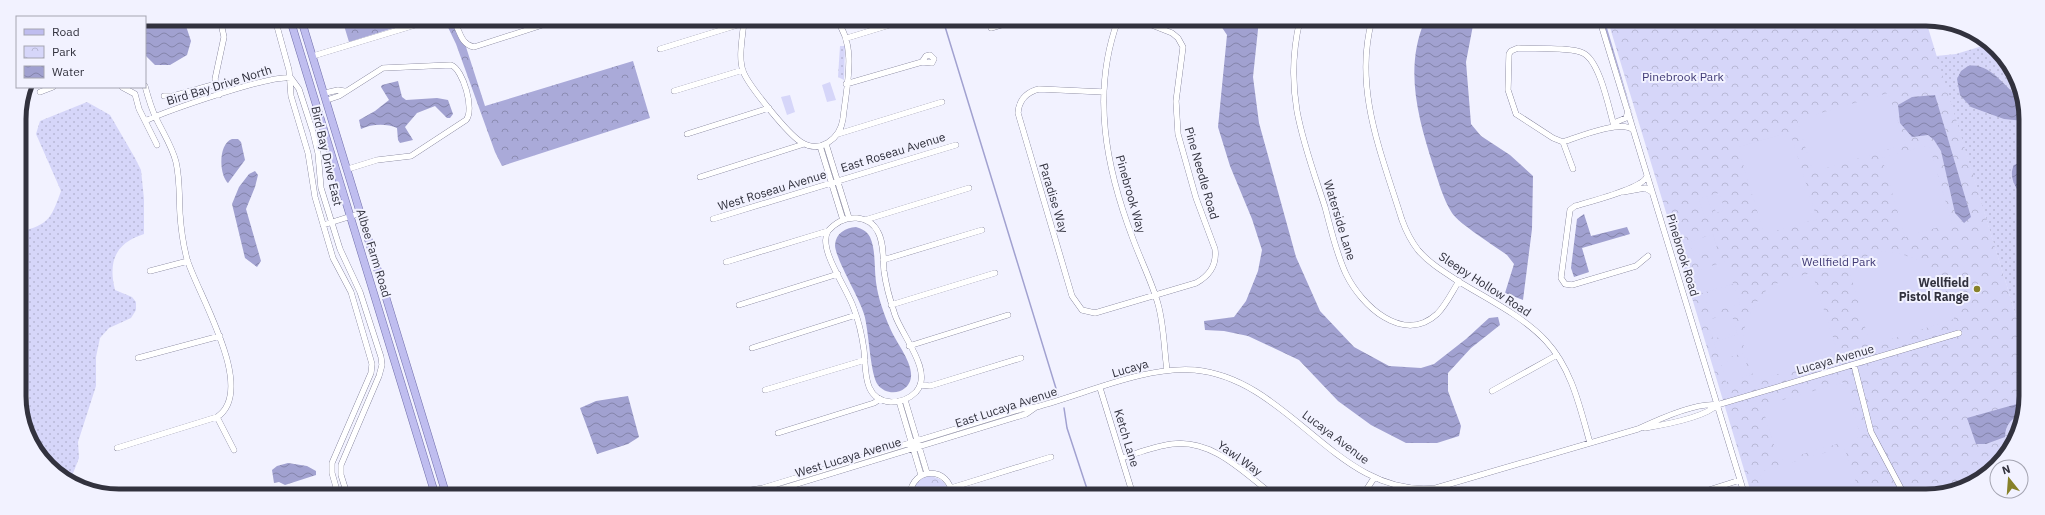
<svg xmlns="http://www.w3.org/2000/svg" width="2045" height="515" font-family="'IBM Plex Sans',sans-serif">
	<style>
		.grass { fill: url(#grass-dots) }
		.forest { fill: url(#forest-crowns) }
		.park { fill: url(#park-crowns) }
		.garden { fill: #d6d6f9 }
		.water { fill: url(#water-waves) }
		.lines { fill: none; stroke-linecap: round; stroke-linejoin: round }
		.stream { stroke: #a1a1d0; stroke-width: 1.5 }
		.minor-casing { stroke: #656480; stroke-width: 6 }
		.major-casing { stroke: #7270ab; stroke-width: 8 }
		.minor { stroke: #fff; stroke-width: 5.5 }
		.major { stroke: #bfbdef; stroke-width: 7 }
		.poi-dot { fill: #878129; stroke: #f2f2ff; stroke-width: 1.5 }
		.labels { text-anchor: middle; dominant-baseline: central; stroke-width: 4; stroke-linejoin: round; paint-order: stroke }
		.park-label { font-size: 12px; fill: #413b76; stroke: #f2f2ff }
		.street-label { font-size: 12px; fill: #32323e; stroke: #f2f2ff }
		.poi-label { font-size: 12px; font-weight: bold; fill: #32323e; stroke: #f2f2ff; text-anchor: end }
		.rim { fill: none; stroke: #32323e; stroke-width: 5 }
	</style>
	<defs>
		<pattern id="grass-dots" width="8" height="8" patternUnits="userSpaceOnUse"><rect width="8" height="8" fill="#d6d6f9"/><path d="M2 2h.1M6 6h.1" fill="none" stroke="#b8b8d6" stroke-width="1.8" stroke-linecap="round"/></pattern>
		<pattern id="forest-crowns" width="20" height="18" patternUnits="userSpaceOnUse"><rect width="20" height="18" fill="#aaaad9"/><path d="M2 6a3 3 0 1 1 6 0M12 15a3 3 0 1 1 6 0" fill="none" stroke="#8b8bb1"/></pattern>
		<pattern id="park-crowns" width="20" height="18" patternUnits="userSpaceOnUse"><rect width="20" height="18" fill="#d6d6f9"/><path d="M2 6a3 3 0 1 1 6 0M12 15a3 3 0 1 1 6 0" fill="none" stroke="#b8b8d6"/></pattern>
		<pattern id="water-waves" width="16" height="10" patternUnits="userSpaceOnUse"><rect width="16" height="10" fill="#a1a1d0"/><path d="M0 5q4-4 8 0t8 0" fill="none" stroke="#8484aa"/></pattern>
	</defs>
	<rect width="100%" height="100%" fill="#f2f2ff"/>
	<path class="grass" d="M1989,44L1997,48L2024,99V342L1936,56L1956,54Z
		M840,46H845L844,80L838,77Z
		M87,102L110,115L135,158L141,170L144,199V234C115,243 108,262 115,290L132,297L136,302V310L131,318L109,328L100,338L96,357V386L78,442L79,458L72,476L69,478L48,467L28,429L29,397L26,373L21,367L20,232C49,224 51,219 61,191L36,134L40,121Z"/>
	<path class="forest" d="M342,19H422L349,42Z
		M444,19H457L485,106L633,61L650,118L502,166L495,152L456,44Z
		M1603,21H1605L1635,123Z"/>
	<path class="park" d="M1608,21H1926L2024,342V416L2013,446L1992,471L1964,489L1933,496H1752Z
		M930,476C941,478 948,483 948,495H912C915,484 918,478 930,476Z"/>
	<path class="garden" d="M830,82L836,100L827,102L822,85Z
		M1888,93L1906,144L1813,172L1797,120Z
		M790,95L795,112L787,115L781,97Z
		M1790,132L1817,219L1764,234L1738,147Z
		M1929,145L1952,223L1905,237L1882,158Z
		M1719,193L1725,210L1716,213L1711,195Z
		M1707,196L1713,214L1705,217L1699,199Z
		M1713,234L1717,248L1694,256L1689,242Z
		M1885,251C1904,254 1932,261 1942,281C1947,292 1950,307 1954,319L1876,344L1869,341L1847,262Z
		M1727,261L1733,284L1699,294L1692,272Z
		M1812,273L1837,350L1833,357L1755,381C1751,368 1743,352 1743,339C1743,323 1759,292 1774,285C1785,279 1800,276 1812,273Z
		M1734,285L1740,304L1709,313L1704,294Z
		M1731,313L1737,332L1713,339L1708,320Z
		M1738,334L1743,353L1720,360L1714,342Z
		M1744,356L1750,375L1726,382L1721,363Z
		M1844,382L1861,437L1779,461L1762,406Z
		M1844,447L1860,494L1768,496L1759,472Z"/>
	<path class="water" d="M145,19L178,22L186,26L191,41L187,55L170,65H155L145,55Z
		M1217,20H1259L1253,77L1259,123L1296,257L1320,311L1354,347L1389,366L1421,368L1434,364L1466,339L1489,318L1498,317L1500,325L1471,348L1448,373V391L1461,426L1459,436L1437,443H1406L1371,425L1338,401L1299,360L1248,336L1224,331L1205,330L1204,321L1234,317L1246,301L1258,271L1262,250L1252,219L1230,166L1218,127L1227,35Z
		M1425,20H1474L1466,62L1471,124L1481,136L1510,155L1533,176L1532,229L1523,300L1505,293L1514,264L1507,255C1496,247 1458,223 1452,213C1443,199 1438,180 1433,165C1418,118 1404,68 1425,20Z
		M1968,66C1992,62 2006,91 2024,101V121L2004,119L1971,107L1960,95L1957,79L1961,71Z
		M398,81L402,97L406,100L437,98L448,100L453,114L450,118H447L435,106L417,113L405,127L413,140L400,143L398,140L397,128C386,123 371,124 361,129L359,120L375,111L389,100L381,87L382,85Z
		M1935,95L1971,217L1964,223L1955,213L1941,151L1934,140L1928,135L1912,137L1900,123L1898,105L1912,97Z
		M232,139H238L241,142L245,160L228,183C219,175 218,144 232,139Z
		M2024,161V198C2016,189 2008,177 2014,165Z
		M255,171L258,175L255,187L246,209L261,261L257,267L245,258L232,204L239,187L249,174Z
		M1584,214L1591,236L1627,227L1630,234L1582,248L1589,272L1574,277L1571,268L1577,219Z
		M856,227C862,229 867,231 870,237C876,250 874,268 876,282C878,298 884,314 890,328C896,344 923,373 905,388C897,395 884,393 878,385C870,375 869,330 864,314C859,297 835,258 835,245C836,233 845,228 856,227Z
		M628,396L639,437L628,444L597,454L580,408L596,401Z
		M2024,402V413C2012,417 2005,425 2005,437L1986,444H1976L1967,418Z
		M288,463L307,466L316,471V475L285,485L279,482L274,483L272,470L277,466Z"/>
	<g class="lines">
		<path class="stream" d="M943,20L1058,395
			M1064,408L1067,428L1089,495"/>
		<g class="minor-casing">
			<path id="minor" d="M275,19L289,70L291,96L308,153L315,197L333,258L351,292L372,364L371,373L332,463V473L338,494
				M447,19C462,22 456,43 474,47L561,19
				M744,20C743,35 738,57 743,71C748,85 788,134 801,142C820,154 840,139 843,119C846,88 858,46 836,20
				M914,20H919
				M989,20L991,28L1018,20
				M1118,20C1091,93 1106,168 1133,239C1141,261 1152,282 1158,304C1164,325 1164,349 1167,370
				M1300,20C1293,49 1292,82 1297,111C1303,144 1315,176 1325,207C1331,229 1336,253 1346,274C1361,305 1403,345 1437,314C1446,305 1452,292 1459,281
				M1372,20C1353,89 1382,155 1402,220C1406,231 1411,241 1418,250C1429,263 1444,272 1458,281C1487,299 1523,316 1546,341C1572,369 1580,408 1590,443
				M1600,21L1745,496
				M847,38L906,20
				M660,49L744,23
				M930,55L934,59L932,63L922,62L926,56Z
				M313,56L435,19
				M291,78L299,89L313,132L318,153L321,188L340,249L360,292L381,357L382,365L379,376L341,465V475L347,494
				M846,84L922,62
				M122,87L135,94L139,109L157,145
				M674,91L743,70
				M40,92L53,87
				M1104,92L1039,89C1027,92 1019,100 1018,113L1072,296L1082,310L1095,313L1196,283C1209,276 1217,265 1215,249L1196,198L1178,134L1176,101L1183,47L1178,38L1172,33L1139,20
				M325,93L338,90L344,91
				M219,95L215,79L224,37L220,19
				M164,96H173L216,84
				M327,100L339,96L383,68L451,65C463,69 475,110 466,120L411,156L377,160L348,169
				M145,121C167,111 271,74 291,78
				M1614,126L1616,122L1626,118L1628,111
				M687,134L769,108
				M838,134L942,102
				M1563,142C1578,137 1622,119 1633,130
				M826,144L849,218
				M820,146L843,220
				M1573,169L1563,142L1553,138L1516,114L1508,90L1509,54L1511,51L1518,48C1534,49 1570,47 1583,53C1600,61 1609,109 1614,126
				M1647,176C1644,188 1589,202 1575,206L1570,210L1561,278L1565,284L1572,285L1636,266L1648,256
				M700,177L804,144
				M1623,192L1645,188L1652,192
				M713,219L956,145
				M865,220L969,188
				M323,225L361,213
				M883,260L982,230
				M726,262L828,231C835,223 845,217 857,218C866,219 874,224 878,232C884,243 883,259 884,271C886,286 890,300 895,315C902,336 934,372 916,392C909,399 901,402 891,402C863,400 866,371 864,350C862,336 859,322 854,309C848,289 817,249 828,231
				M150,271L188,261
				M739,305L838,274
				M891,305L995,273
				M909,346L1008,315
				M752,348L856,315
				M138,358L220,336
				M1854,365L1871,432L1905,496
				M920,385L930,386L1021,358
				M1100,388L1133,495
				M765,390L865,360
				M1492,391L1557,355
				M905,400L927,473
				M899,401L921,475
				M217,417L234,450
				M1645,428C1663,425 1704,418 1717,405
				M778,433L874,403L880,399
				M117,448L217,417C258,390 197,293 187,259C183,244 181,229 180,214C179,197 180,179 176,162C172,146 163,133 156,118C151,108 148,97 145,86
				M1122,458C1138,453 1155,446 1172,444C1213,439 1243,472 1273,495
				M951,488L1051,457
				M728,494L763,488L1021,409L1036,407
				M698,495L709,493L730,495
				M761,495L1026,414L1036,407C1086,394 1144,366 1195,370C1291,379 1338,499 1436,488L1638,429C1657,420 1698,402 1717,405L1959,333
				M910,495C912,466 950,466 952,495
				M1363,495L1374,478
				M1690,496L1740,480"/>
		</g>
		<g class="major-casing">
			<path id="major" d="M290,19L435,494
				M301,19L446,494"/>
		</g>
		<use href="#minor" class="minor"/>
		<use href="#major" class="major"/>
	</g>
	<circle class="poi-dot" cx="1977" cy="289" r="4"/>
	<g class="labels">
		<g class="park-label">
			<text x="1683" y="76">Pinebrook Park</text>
			<text x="1839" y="261">Wellfield Park</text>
		</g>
		<g class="street-label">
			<text transform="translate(219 85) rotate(-17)">Bird Bay Drive North</text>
			<text transform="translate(893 152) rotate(-17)">East Roseau Avenue</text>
			<text transform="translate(327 156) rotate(77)">Bird Bay Drive East</text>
			<text transform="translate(1202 173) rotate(74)">Pine Needle Road</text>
			<text transform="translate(772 190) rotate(-17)">West Roseau Avenue</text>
			<text transform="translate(1131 194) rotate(74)">Pinebrook Way</text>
			<text transform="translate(1054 198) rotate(73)">Paradise Way</text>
			<text transform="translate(1340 220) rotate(73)">Waterside Lane</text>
			<text transform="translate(374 253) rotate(73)">Albee Farm Road</text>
			<text transform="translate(1683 255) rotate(73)">Pinebrook Road</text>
			<text transform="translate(1485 284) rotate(33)">Sleepy Hollow Road</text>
			<text transform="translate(1835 359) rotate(-16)">Lucaya Avenue</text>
			<text transform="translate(1130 368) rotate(-16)">Lucaya</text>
			<text transform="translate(1006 407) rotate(-18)">East Lucaya Avenue</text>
			<text transform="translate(1336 437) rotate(37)">Lucaya Avenue</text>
			<text transform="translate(1127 438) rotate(73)">Ketch Lane</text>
			<text transform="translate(848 457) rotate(-17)">West Lucaya Avenue</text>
			<text transform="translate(1240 458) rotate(35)">Yawl Way</text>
		</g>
		<g class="poi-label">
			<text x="1969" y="282">Wellfield<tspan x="1969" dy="14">Pistol Range</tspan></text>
		</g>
	</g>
	<path d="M0 0H2045V515H0ZM119 26H1926A93 93 0 0 1 2019 119V396A93 93 0 0 1 1926 489H119A93 93 0 0 1 26 396V119A93 93 0 0 1 119 26Z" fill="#f2f2ff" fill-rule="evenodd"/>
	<path class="rim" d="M119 26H1926A93 93 0 0 1 2019 119V396A93 93 0 0 1 1926 489H119A93 93 0 0 1 26 396V119A93 93 0 0 1 119 26Z"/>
	<rect x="16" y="16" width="130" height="72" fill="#f2f2ff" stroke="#a5a5b2"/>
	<rect x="24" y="29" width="20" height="6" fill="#bfbdef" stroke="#a5a5b2"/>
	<text x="52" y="36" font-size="12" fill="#32323e">Road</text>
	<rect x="24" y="46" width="20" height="12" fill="url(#park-crowns)" stroke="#a5a5b2"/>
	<text x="52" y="56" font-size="12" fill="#32323e">Park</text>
	<rect x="24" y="66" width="20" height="12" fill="url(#water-waves)" stroke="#a5a5b2"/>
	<text x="52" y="76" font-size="12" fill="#32323e">Water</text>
	<g transform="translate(2009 479) rotate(343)"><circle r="19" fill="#f2f2ff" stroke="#a5a5b2"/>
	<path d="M0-3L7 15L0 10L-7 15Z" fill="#878129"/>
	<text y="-6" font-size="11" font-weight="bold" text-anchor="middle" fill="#32323e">N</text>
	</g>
</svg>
